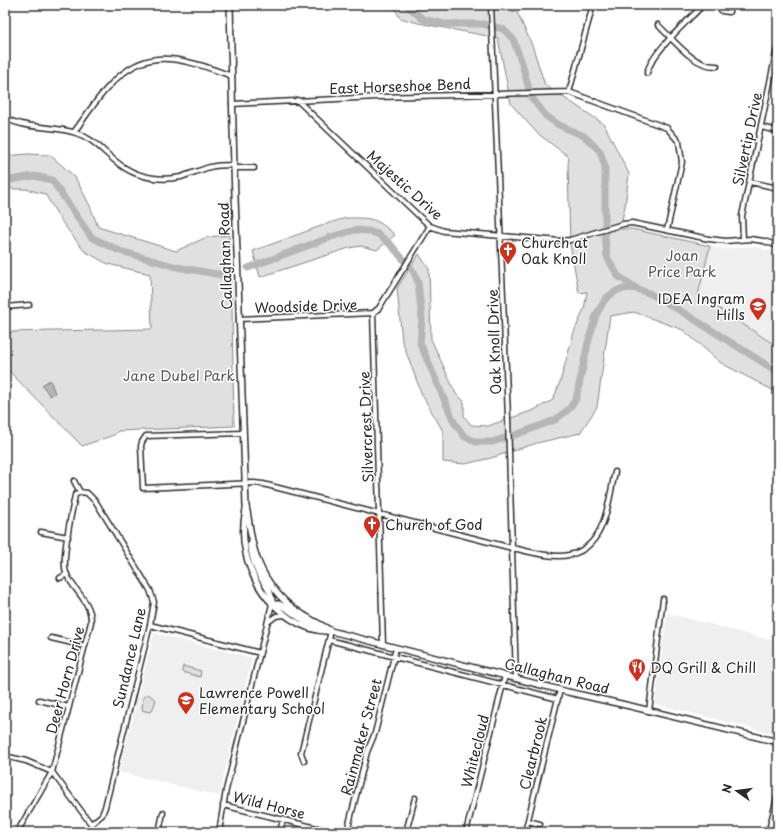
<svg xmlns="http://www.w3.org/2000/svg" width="783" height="837" font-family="'Playpen Sans',sans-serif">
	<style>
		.built { fill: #efefef }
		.green { fill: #e0e0e0; stroke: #868686 }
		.water { fill: #b6b6b6; stroke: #7e7e7e }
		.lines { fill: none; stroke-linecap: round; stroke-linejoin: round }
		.river { stroke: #b6b6b6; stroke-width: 7 }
		.minor-casing { stroke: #2b2b2b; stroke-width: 7 }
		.major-casing { stroke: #2b2b2b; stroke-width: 8 }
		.minor { stroke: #fff; stroke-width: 4 }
		.major { stroke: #fff; stroke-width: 5 }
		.labels { text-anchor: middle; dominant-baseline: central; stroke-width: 3; stroke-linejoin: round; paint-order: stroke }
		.street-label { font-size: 14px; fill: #2b2b2b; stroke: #fff }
		.poi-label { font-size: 14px; fill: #2b2b2b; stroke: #fff; text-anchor: start }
		.park-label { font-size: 14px; fill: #585858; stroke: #fff }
	</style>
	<rect width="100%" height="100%" fill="#fff"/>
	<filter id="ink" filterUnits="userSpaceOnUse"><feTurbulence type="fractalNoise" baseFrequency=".025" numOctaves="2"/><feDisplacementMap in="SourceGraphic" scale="8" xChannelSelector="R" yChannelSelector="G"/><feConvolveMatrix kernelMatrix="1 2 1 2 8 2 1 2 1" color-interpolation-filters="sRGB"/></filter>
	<g filter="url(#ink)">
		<path class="built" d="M710,246L723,249L751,246L757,247L778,254V347L697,295Z
			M667,613L778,642V733H772L655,704Z
			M154,633L252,658L219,796L119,772Z"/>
		<path class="green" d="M393,5H467L517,12L532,45L545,85L604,124L629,174L625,206L620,229H632L710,246L698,295L778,347V393L721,363L683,330L634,312L610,316L597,407L580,433L537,443L491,458L465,464L443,462V431L422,395L402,341L397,288L419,254L429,269L431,339L456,394L464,401V416L471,425L488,426L534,410L553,400L560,382L574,332L584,309L587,292L579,293L570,244L568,165L569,157L537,133L511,104L498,38L418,23L400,18Z
			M28,154L50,155L75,177L90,206L98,227L176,251L207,237L229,235L232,307L234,426L118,431L114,435L82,446L5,367V332L152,329L150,274L108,264L84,251L62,222L45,194L26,189H5V156Z
			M346,218C372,218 375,217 395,235L377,250L361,246L349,248L260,277L253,251L329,223Z
			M183,666L201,671L200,677L182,672Z
			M148,694L156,700L152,711L149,712L142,710L143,697Z"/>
		<path class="water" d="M50,380L55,393L50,396L42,385Z"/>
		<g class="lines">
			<path class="river" d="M406,5L423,19L444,24H483L503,29L513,39L522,63L531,97L546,116L559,125L584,136L600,151L605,167V236L607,257L618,276L636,288
				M5,181L34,176L52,180L91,237L120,251L177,267L222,275L229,272
				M248,268L331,237L355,230L367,231L378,234L392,246L414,272L418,283L422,318L420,343L454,422L464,436L476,442H492L518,434L555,420L569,409L576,399L588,343L596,315L606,298L618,290L629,288L637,289L651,294L684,313L778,372"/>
			<g class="minor-casing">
				<path id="minor" d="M491,5L508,418L516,679
					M716,5L722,11L729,12
					M658,25C674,40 693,67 717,66
					M647,73C651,53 688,21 703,5
					M569,92L593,5
					M297,100L420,217L430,226L444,231L560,241L570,240L623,224L632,223L709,239L726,241L750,239L764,241L778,246
					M232,104L378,97L569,92L667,128L679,142L682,162L667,230
					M5,118C28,130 52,125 76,133C96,139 107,157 125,168C141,178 162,181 181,177C190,174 200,170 210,167C217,165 226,165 234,165
					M761,127L778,131
					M74,132C98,100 123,54 170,59C191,61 212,69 232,76
					M234,168H254
					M750,182L778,188
					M743,239L742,216L778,44
					M5,307L29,305
					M239,319L373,313
					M243,433L146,436L142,442L141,446L143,488L254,483L263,484L512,548C527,551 543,556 558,556C605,556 607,507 615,472
					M74,481L80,492
					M80,492L87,493L96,502L150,590L154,602L150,625L105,807L102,815L91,824
					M41,532L68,537
					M60,578L67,574
					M268,622L276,616L285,615
					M150,625L260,653
					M51,638L85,646
					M329,640L558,699
					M383,645L373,313L379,308L430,226
					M39,700L69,707
					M649,711L663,599
					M9,757L26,761L52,772L97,832
					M304,761L301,753L331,631
					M223,805L333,832
					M528,821L540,824
					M20,827L52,772L91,622C92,602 73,590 66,573C61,558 72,512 75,495L80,492
					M159,832L163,813
					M219,832L226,790L272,604
					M280,832L283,819
					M347,832L367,752L375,733L396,648
					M406,832L415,798
					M466,832L505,676
					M525,832L560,690"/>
			</g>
			<g class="major-casing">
				<path id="major" d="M230,5L234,168L246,506C249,520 250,535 254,549C261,575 278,600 302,614C311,620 322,625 331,631L568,692L630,706L778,742
					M246,509C237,551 254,595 291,619C303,627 317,632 331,631
					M250,545C252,554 253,562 257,570C261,581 274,593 272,604H279C294,612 308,628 326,628
					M769,832L778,796"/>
			</g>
			<use href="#minor" class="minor"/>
			<use href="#major" class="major"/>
		</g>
	</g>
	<defs>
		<g id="church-pin" transform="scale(0.9)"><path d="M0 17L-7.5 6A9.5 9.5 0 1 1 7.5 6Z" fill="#c8321e" stroke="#fff"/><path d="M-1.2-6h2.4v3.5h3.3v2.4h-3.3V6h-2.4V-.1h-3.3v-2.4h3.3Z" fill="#fff"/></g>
		<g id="school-pin" transform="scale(0.9)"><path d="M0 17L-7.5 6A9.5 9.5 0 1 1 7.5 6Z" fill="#c8321e" stroke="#fff"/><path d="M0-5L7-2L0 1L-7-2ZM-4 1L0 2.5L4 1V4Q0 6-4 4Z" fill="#fff"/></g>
		<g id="restaurant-pin" transform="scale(0.9)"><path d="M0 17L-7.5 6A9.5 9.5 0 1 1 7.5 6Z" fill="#c8321e" stroke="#fff"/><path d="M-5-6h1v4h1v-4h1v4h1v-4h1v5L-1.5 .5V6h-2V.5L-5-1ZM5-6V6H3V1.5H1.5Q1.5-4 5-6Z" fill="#fff"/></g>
	</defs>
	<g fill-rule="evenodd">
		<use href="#church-pin" x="508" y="250"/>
		<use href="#school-pin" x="758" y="306"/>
		<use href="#church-pin" x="372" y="524"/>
		<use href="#restaurant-pin" x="637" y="667"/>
		<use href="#school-pin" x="186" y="700"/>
	</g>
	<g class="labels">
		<g class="street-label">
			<text transform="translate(400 86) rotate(-2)">East Horseshoe Bend</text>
			<text transform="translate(747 139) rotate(-78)">Silvertip Drive</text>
			<text transform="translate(405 185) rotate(42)">Majestic Drive</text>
			<text transform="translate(225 256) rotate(-92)">Callaghan Road</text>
			<text transform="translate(306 306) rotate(-2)">Woodside Drive</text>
			<text transform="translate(494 342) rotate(-92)">Oak Knoll Drive</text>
			<text transform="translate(366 427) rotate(-92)">Silvercrest Drive</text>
			<text transform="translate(129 658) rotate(-77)">Sundance Lane</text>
			<text transform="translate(557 676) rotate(14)">Callaghan Road</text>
			<text transform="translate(65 680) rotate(-75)">Deer Horn Drive</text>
			<text transform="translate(361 737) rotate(-75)">Rainmaker Street</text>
			<text transform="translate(475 751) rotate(-76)">Whitecloud</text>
			<text transform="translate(533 753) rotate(-76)">Clearbrook</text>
			<text transform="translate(269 805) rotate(14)">Wild Horse</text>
		</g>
		<g class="poi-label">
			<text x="521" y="242">Church at<tspan x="521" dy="16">Oak Knoll</tspan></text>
			<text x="745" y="298" text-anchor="end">IDEA Ingram<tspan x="745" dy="16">Hills</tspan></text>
			<text x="385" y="524">Church of God</text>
			<text x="650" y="667">DQ Grill &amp; Chill</text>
			<text x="199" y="692">Lawrence Powell<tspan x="199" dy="16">Elementary School</tspan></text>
		</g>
		<g class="park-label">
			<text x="682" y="255">Joan<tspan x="682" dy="16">Price Park</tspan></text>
			<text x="179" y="375">Jane Dubel Park</text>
		</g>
	</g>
	<rect width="783" height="837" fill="none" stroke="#fff" stroke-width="20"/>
	<rect x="10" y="10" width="763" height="817" fill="none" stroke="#2b2b2b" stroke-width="1.5" filter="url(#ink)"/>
	<g transform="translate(737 791) rotate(284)" stroke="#ffffff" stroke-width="3" paint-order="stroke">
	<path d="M0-3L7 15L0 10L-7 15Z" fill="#2b2b2b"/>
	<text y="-6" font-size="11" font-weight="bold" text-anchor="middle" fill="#2b2b2b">N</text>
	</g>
</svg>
